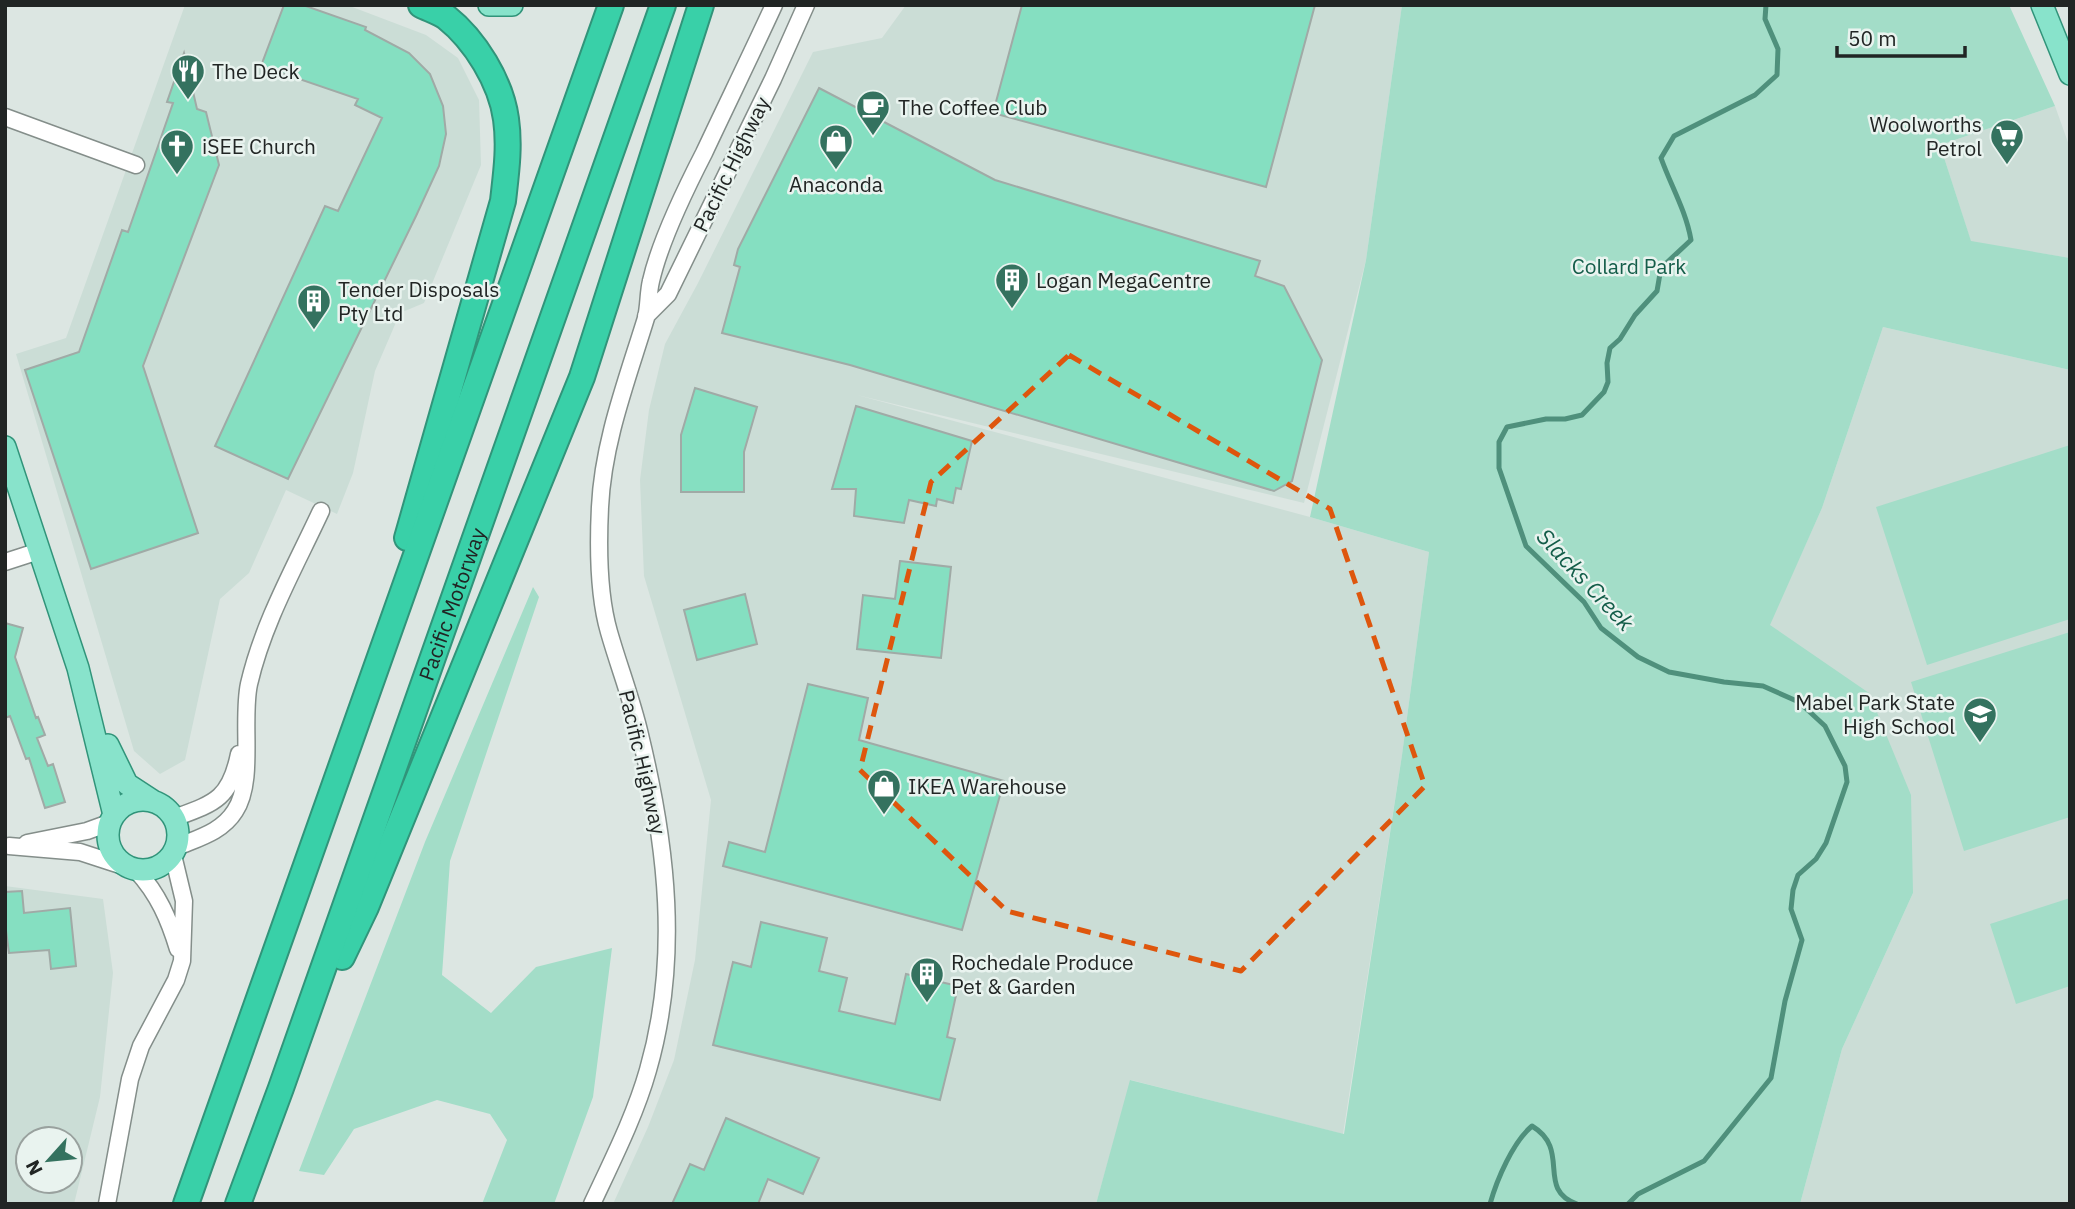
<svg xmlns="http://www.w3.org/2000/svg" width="2075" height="1209" font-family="'IBM Plex Sans',sans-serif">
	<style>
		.built { fill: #cbddd6; fill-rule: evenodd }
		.green { fill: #a3ddc8 }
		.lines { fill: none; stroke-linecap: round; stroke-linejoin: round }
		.stream { stroke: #4f907c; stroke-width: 5 }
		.building { fill: #85dfc1; stroke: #a0aaa6; stroke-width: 2 }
		.minor-casing { stroke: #848e8a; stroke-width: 19 }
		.major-casing { stroke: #31947a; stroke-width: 24 }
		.highway-casing { stroke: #31947a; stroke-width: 28 }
		.minor { stroke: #fff; stroke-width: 16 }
		.major { stroke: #88e3cb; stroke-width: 21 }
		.highway { stroke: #39d0a8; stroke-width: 24 }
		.marked { fill: none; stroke: #de560d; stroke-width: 5; stroke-dasharray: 14 9; stroke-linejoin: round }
		.labels { text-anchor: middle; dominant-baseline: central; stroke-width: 5; stroke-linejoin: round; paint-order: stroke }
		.poi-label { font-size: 21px; fill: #212524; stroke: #e9f3ef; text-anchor: start }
		.street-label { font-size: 21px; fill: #212524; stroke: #e9f3ef }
		.park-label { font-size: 21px; fill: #145d49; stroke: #e9f3ef }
		.water-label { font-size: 23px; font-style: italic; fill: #135d49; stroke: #e9f3ef }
	</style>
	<rect width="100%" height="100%" fill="#dce6e2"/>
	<path class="built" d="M185,5H347L426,35L458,58L479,100L481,165L424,303L400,313L375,371L353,473L337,514L286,490L249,573L220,599L185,760L160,774L134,751L16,354L66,338Z
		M906,5H1402L1366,260L1304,503L857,395L1310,517L1429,552L1402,755L1343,1134L1131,1080L1096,1204H613L648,1127L674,1060L695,960L711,800L644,576L640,480L649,410L665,344L698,283L813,52L882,38Z
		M2055,106L2070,148V258L1971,242L1940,145Z
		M1883,327L2070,370V1204H1800L1842,1049L1913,893L1769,625L1822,508Z
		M5,886L103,899L113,973L100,1097L74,1204H5ZM28,1139H70V1181H28Z"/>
	<path class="green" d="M1402,5H2009L2055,106L1940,145L1971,241L2070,258V370L1883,327L1822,508L1770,625L1869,693L1911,795L1913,893L1842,1049L1800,1204H1096L1130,1080L1344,1134L1402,755L1429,552L1310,517L1366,260Z
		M2070,445V619L1927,665L1876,507Z
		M533,587L539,597L450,861L442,975L491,1013L536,967L612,948L593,1097L554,1204H482L507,1140L490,1114L437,1100L354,1129L324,1175L299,1171L425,842Z
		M2070,632V817L1964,851L1911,682Z
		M2070,898V986L2016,1004L1990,924Z"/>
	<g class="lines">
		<path class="stream" d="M1490,1204C1497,1179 1513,1142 1532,1126C1572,1150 1535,1189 1577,1204
			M1628,1204L1638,1194L1704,1161L1771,1078L1785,1001L1802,940L1791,909L1793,890L1798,875L1816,859L1826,843L1847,782L1845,766L1825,726L1799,702L1763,686L1724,682L1669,672L1638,657L1601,628L1584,602L1526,546L1499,468V442L1507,427L1546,419H1565L1582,415L1604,392L1608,382L1607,363L1610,348L1620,339L1635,315L1657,291L1661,268L1691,240C1686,211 1671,186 1661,158L1674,136L1755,95L1777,75L1778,49L1765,19L1766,5"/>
	</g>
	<path class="building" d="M284,5H303L366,27L365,30L409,53L430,74L443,106L446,134L439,166L416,216L288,479L215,446L325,206L338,211L382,118L355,105L358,99L261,66Z
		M1022,5H1315L1266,187L993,113Z
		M184,53L197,109L206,112L219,165L143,366L198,533L91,569L25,370L79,352L122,230L128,232L173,103L167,102Z
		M819,88L995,180L1260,261L1255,276L1284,286L1322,360L1292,481L1274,491L850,365L722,333L740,267L734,265L738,249Z
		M695,388L757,407L744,452V492H681V435Z
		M856,406L972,441L961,489L956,488L953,503L937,499L936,506L909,500L904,523L854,516L856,489H832Z
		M900,561L951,567L941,658L857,649L863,595L895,599Z
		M745,594L757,644L697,660L684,610Z
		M5,623L23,628L15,657L36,718L38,717L45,735L37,738L48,766L53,764L65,802L45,808L29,758L26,759L10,716L5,718Z
		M808,684L868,698L859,740L1004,781L962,930L723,866L729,842L765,852Z
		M22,891L24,913L70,908L76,966L51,969L49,950L9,953L5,923V892Z
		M761,922L827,938L819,971L847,978L839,1011L895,1024L906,974L958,986L947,1037L955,1039L940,1100L713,1045L733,962L751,967Z
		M726,1118L819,1158L803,1194L768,1179L758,1204H672L690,1164L704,1170Z"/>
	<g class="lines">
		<g class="minor-casing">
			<path id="minor" d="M5,117L136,165
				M646,316L668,294L773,79L806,5
				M5,562L39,551
				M174,818C215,803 230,799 239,754
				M27,843L87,831L109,823
				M9,846L80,852L126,867
				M177,847C198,838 222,832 235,811C255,781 241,721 249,684C263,623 295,567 321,511
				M137,871C158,894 169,919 178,949
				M107,1204L130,1079L141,1046L176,980L182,961L184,901L173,855
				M592,1204C612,1161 635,1116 648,1070C680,959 667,846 640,735C632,700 619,667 609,632C598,594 598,547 600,507C603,442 627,380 646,318C649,306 648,293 651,281C660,241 685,190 704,153C727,104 751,55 774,5"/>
		</g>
		<g class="major-casing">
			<path id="major" d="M489,5H512
				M2042,5L2070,74
				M5,447L78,668L114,815
				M108,745L127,784L153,801
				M108 835a35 35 0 1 1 70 0a35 35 0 1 1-70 0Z"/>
		</g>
		<g class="highway-casing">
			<g id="highway">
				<path d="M407,538L503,201C506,174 510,147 506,119C501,82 475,40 446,17C439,12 429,9 421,5"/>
				<path d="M342,957L366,907L582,377L701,5"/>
				<path d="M186,1204L611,5"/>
				<path id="s1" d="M238,1204L281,1088L663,5"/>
			</g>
		</g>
		<use href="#minor" class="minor"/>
		<use href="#major" class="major"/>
		<use href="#highway" class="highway"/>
	</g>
	<path class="marked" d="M1069,355L1330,509L1425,786L1241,971L1007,911L860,770L931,482Z"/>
	<defs>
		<g id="restaurant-pin" transform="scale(1.75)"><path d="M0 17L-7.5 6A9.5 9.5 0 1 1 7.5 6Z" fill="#34725f" stroke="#e9f3ef"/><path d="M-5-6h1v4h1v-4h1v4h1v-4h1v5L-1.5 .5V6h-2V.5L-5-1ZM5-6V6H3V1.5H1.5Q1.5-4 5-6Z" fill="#fff"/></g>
		<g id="cafe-pin" transform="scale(1.75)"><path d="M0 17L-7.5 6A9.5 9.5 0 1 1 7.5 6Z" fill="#34725f" stroke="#e9f3ef"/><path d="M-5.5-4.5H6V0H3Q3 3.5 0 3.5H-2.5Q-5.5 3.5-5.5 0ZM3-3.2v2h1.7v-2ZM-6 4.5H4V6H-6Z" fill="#fff"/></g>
		<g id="supermarket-pin" transform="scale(1.75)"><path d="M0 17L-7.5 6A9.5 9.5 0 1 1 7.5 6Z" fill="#34725f" stroke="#e9f3ef"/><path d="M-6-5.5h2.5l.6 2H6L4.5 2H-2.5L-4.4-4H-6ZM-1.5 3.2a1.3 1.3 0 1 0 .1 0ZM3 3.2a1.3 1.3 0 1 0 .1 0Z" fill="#fff"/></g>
		<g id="shop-pin" transform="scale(1.75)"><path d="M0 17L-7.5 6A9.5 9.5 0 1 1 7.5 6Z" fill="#34725f" stroke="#e9f3ef"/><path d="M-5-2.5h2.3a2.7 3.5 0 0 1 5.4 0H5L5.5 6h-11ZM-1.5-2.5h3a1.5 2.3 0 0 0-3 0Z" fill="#fff"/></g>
		<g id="church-pin" transform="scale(1.75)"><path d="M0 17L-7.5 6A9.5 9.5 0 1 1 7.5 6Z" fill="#34725f" stroke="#e9f3ef"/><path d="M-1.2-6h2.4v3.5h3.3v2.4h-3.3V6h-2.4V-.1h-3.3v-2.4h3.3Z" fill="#fff"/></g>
		<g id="building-pin" transform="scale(1.75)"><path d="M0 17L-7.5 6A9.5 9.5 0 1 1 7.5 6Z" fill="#34725f" stroke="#e9f3ef"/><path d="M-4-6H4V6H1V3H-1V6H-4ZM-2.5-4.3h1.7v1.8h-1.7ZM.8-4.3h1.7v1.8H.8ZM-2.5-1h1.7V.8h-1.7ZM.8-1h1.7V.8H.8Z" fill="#fff"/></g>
		<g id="school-pin" transform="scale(1.75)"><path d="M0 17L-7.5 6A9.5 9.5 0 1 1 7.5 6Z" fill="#34725f" stroke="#e9f3ef"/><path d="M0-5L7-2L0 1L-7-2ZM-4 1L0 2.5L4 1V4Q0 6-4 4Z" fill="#fff"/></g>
	</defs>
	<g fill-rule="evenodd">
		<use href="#restaurant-pin" x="188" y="71"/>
		<use href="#cafe-pin" x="873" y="107"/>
		<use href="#supermarket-pin" x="2007" y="136"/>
		<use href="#shop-pin" x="836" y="141"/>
		<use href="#church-pin" x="177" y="146"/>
		<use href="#building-pin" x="1012" y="280"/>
		<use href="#building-pin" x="314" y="301"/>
		<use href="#school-pin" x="1980" y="714"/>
		<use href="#shop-pin" x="884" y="786"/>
		<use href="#building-pin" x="927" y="974"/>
	</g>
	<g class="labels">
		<g class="poi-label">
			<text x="212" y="71">The Deck</text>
			<text x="898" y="107">The Coffee Club</text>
			<text x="1982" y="124" text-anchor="end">Woolworths<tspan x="1982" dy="24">Petrol</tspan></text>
			<text x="202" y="146">iSEE Church</text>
			<text x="836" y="184" text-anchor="middle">Anaconda</text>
			<text x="1036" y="280">Logan MegaCentre</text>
			<text x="338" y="289">Tender Disposals<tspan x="338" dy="24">Pty Ltd</tspan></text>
			<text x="1955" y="702" text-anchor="end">Mabel Park State<tspan x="1955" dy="24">High School</tspan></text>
			<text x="908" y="786">IKEA Warehouse</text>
			<text x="951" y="962">Rochedale Produce<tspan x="951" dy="24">Pet &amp; Garden</tspan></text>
		</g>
		<g class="street-label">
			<text transform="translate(731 164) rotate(-64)">Pacific Highway</text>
			<text stroke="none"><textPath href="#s1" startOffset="637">Pacific Motorway</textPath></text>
			<text transform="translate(643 762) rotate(77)">Pacific Highway</text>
		</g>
		<g class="park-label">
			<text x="1629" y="266">Collard Park</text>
		</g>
		<g class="water-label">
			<text transform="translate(1586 579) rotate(47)">Slacks Creek</text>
		</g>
	</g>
	<rect width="2075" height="1209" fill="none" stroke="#212524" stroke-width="14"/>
	<g transform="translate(49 1160) rotate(243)"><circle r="33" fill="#e9f3ef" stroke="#99a19e" stroke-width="2"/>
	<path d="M0-5L12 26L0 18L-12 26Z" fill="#34725f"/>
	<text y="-10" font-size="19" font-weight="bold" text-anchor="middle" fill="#212524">N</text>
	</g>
	<path d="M1837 46v10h128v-10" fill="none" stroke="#212524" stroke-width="3.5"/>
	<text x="1848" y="46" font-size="21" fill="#212524" stroke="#e9f3ef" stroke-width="5" paint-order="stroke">50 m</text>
</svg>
